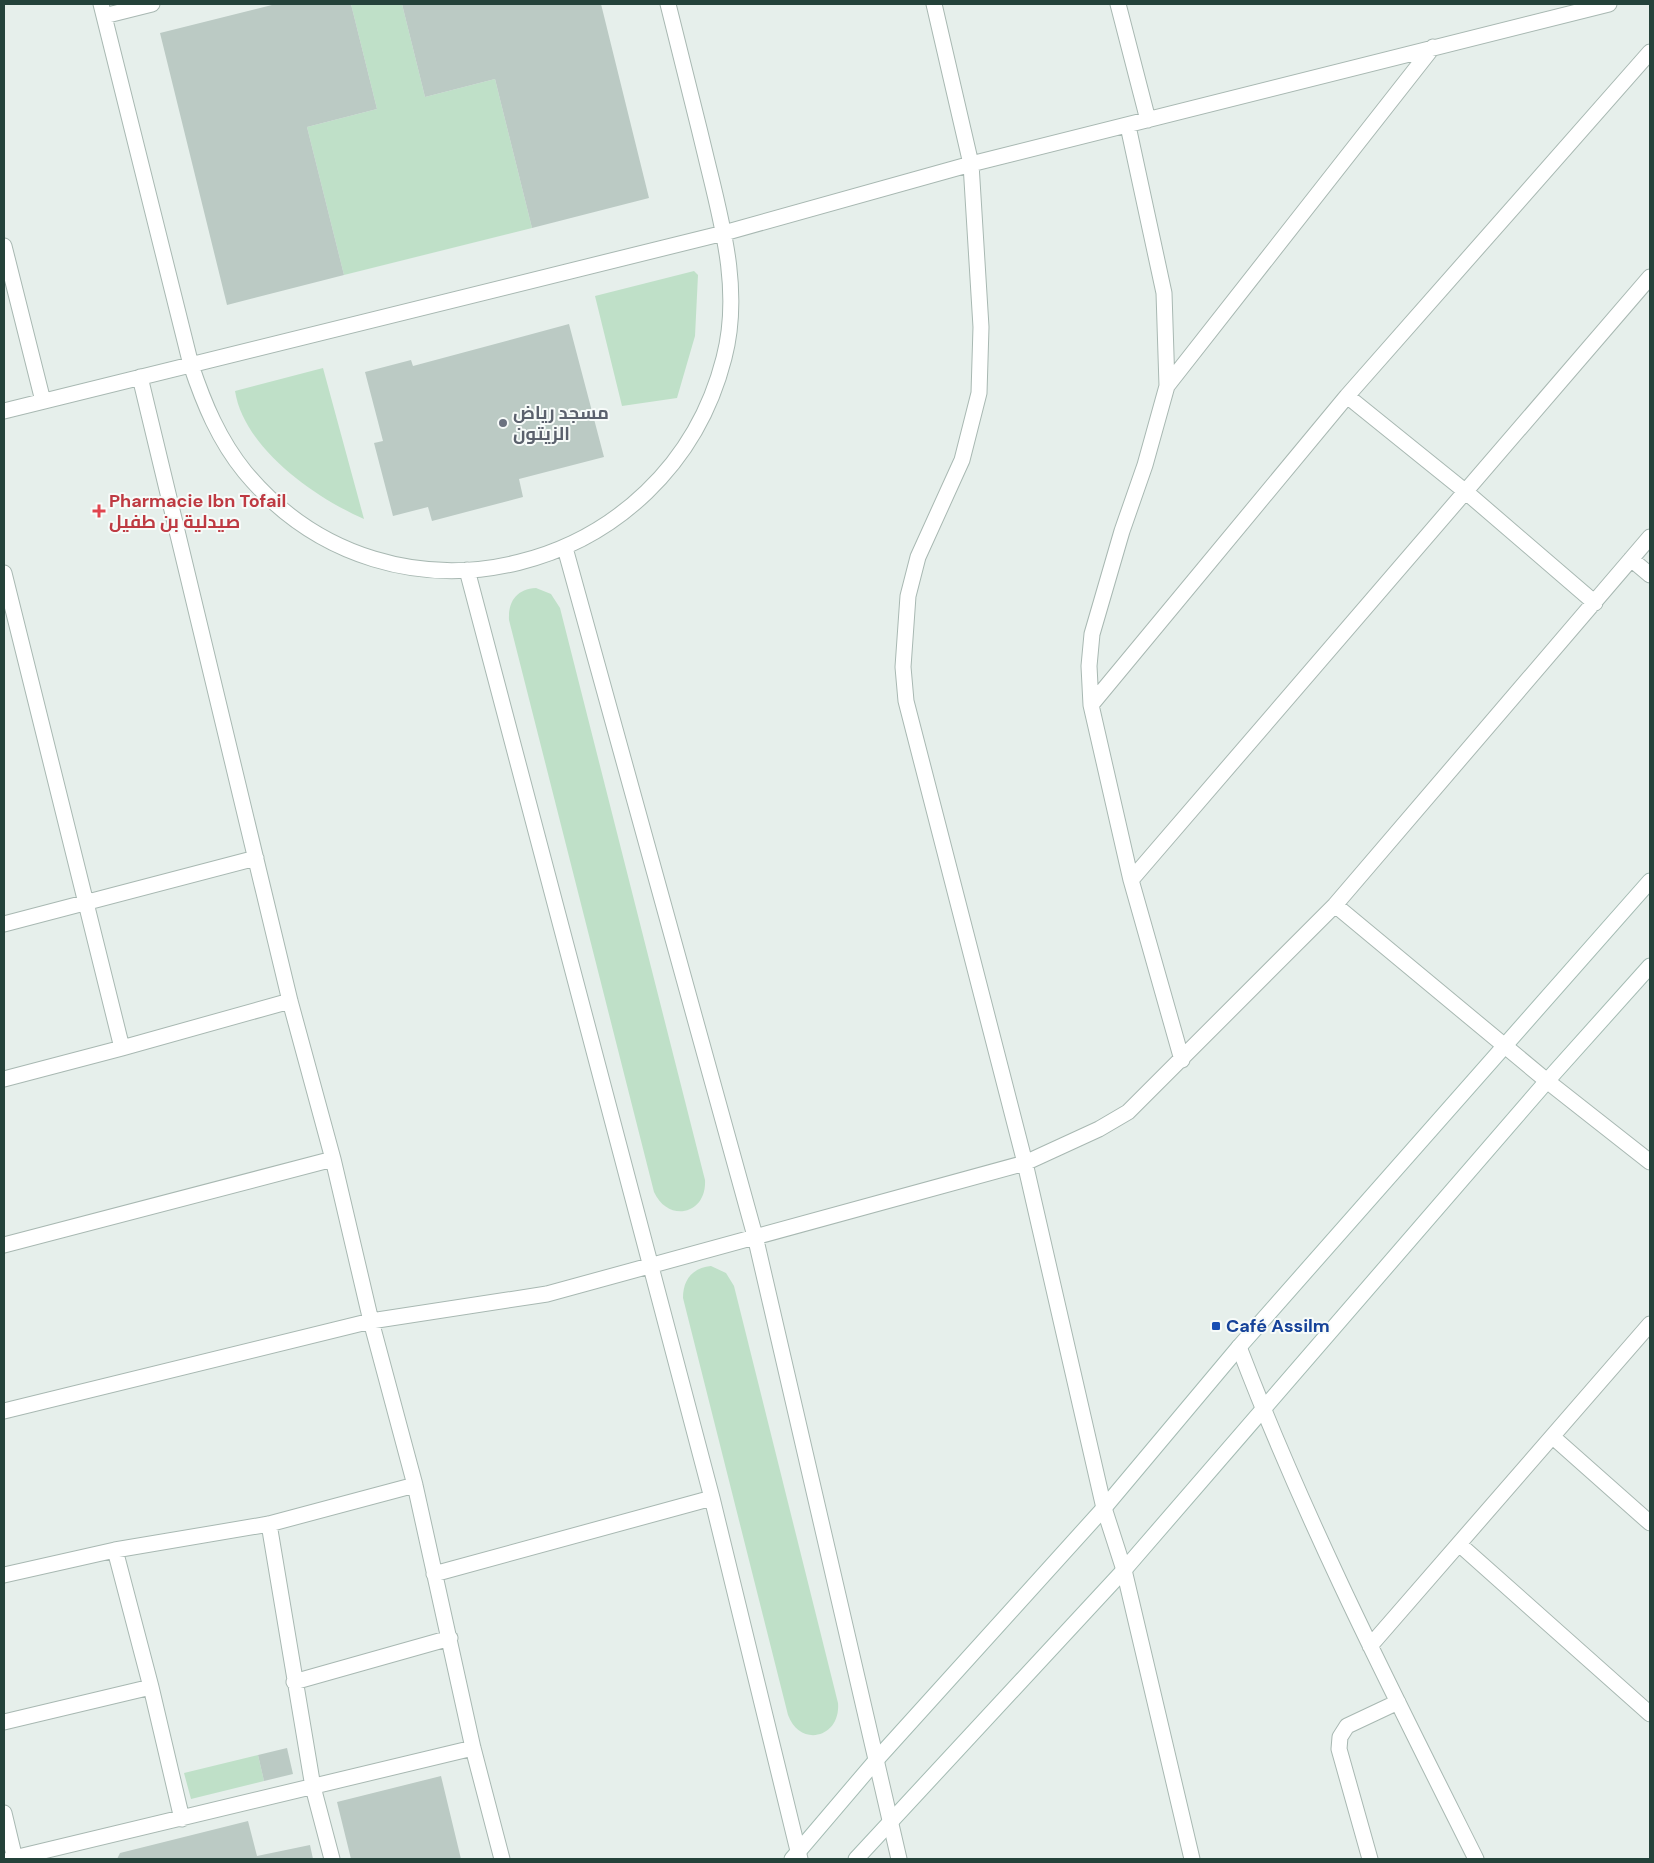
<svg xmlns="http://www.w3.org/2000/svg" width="1654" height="1863" font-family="'DM Sans',Cairo,sans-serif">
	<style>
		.green { fill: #bfe0c8 }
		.building { fill: #bbcac4 }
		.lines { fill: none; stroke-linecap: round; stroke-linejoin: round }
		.street-casing { stroke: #a8b8b2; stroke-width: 17 }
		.secondary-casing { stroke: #a4bbb3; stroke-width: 17 }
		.street { stroke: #fff; stroke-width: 15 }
		.secondary { stroke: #fff; stroke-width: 15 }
		.worship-dot { fill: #6b7280; stroke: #f7fbf9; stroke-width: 2 }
		.health-dot { fill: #e0444e; stroke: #f7fbf9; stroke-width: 2 }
		.transit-dot { fill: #1a4fb4; stroke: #f7fbf9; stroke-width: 2 }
		.labels { text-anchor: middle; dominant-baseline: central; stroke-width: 4; stroke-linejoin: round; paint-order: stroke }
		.worship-label { font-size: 18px; font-weight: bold; fill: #5b616d; stroke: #f7fbf9; text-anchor: start }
		.health-label { font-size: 18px; font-weight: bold; fill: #be3a42; stroke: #f7fbf9; text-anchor: start }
		.transit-label { font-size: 18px; font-weight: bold; fill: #164399; stroke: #f7fbf9; text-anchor: start }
	</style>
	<rect width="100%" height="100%" fill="#e6efeb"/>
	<path class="green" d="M351,4H402L425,97L495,79L532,228L344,275L307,127L377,109Z
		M694,271L698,275L695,336L677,398L622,406L595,296Z
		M323,368L364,519C314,497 244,448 235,391Z
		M536,588L551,594L560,608L705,1180C707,1215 668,1223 654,1192L509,620C508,601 517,589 536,588Z
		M711,1266L726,1273L734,1286L838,1703C841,1738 800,1748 788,1715L683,1298C683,1280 692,1268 711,1266Z
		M258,1755L264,1781L191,1799L184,1773Z"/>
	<path class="building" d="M276,4H351L377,109L307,127L344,275L227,305L160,33Z
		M402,4H601L649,198L532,228L495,79L425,97Z
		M569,324L604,457L519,479L523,497L432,521L428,507L393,516L374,443L383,441L365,372L411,360L413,366Z
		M287,1748L293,1774L264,1781L258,1755Z
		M441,1776L461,1859H351L337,1802Z
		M248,1821L257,1856L310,1845L313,1859H117L120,1853Z"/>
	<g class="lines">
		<g class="street-casing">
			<path id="street" d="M101,4L191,365C204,404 219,440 245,472C391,648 669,575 724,358C742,289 721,220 705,153C693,103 680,53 668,4
				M934,4L971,164L981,327L979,393L962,460L918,557L908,596L903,667L906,701L1025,1163L1104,1508L1124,1570L1192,1859
				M1118,4L1148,120
				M104,16L152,4
				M4,246L43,401
				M140,377L290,1001L333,1159L371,1321L415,1485L473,1748L502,1859
				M1167,386L1433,47
				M1347,396L1466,492L1595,603
				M4,411L724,233L971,164L1609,4
				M565,548L755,1236L899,1859
				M1631,559L1650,575
				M467,570L712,1498L800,1859
				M4,573L122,1048
				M1091,705L1089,666L1092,634L1122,531L1145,465L1167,386L1164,293L1128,126
				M1131,880L1650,277
				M1335,905L1547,1081L1650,1162
				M4,924L256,858
				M1182,1060L1131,880L1091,705L1347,396L1650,52
				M4,1079L122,1048L290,1001
				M4,1245L333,1159
				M1239,1347C1306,1523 1392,1691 1476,1859
				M4,1411L371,1321L547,1294L1025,1163L1099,1129L1128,1112L1335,905L1650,537
				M1553,1437L1650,1523
				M269,1524L313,1787L332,1859
				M1459,1544L1650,1714
				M115,1550L269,1524L415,1485
				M434,1574L712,1498
				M4,1575L115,1550L151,1687L4,1722
				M1370,1646L1650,1324
				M294,1682L450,1638
				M151,1687L182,1819
				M4,1813L15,1859
				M10,1859L473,1748
				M1370,1859L1339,1749L1340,1737L1347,1726L1398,1702"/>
		</g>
		<g class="secondary-casing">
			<path id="secondary" d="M792,1859L878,1758L1104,1508L1239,1347L1650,881
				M856,1859L1124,1570L1547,1081L1650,966"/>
		</g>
		<use href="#street" class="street"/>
		<use href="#secondary" class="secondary"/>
	</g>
	<circle class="worship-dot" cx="503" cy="423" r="5"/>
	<path class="health-dot" d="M96.5 503.5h5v5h5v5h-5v5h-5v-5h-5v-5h5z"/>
	<rect class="transit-dot" x="1211" y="1321" width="10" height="10" rx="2.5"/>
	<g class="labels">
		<g class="worship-label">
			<text x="513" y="413">مسجد رياض<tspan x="513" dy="21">الزيتون</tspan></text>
		</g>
		<g class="health-label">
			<text x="109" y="501">Pharmacie Ibn Tofail<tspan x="109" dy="21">صيدلية بن طفيل</tspan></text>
		</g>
		<g class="transit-label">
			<text x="1226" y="1326">Café Assilm</text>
		</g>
	</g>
	<rect width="1654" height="1863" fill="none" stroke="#24423a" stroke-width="10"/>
</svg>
